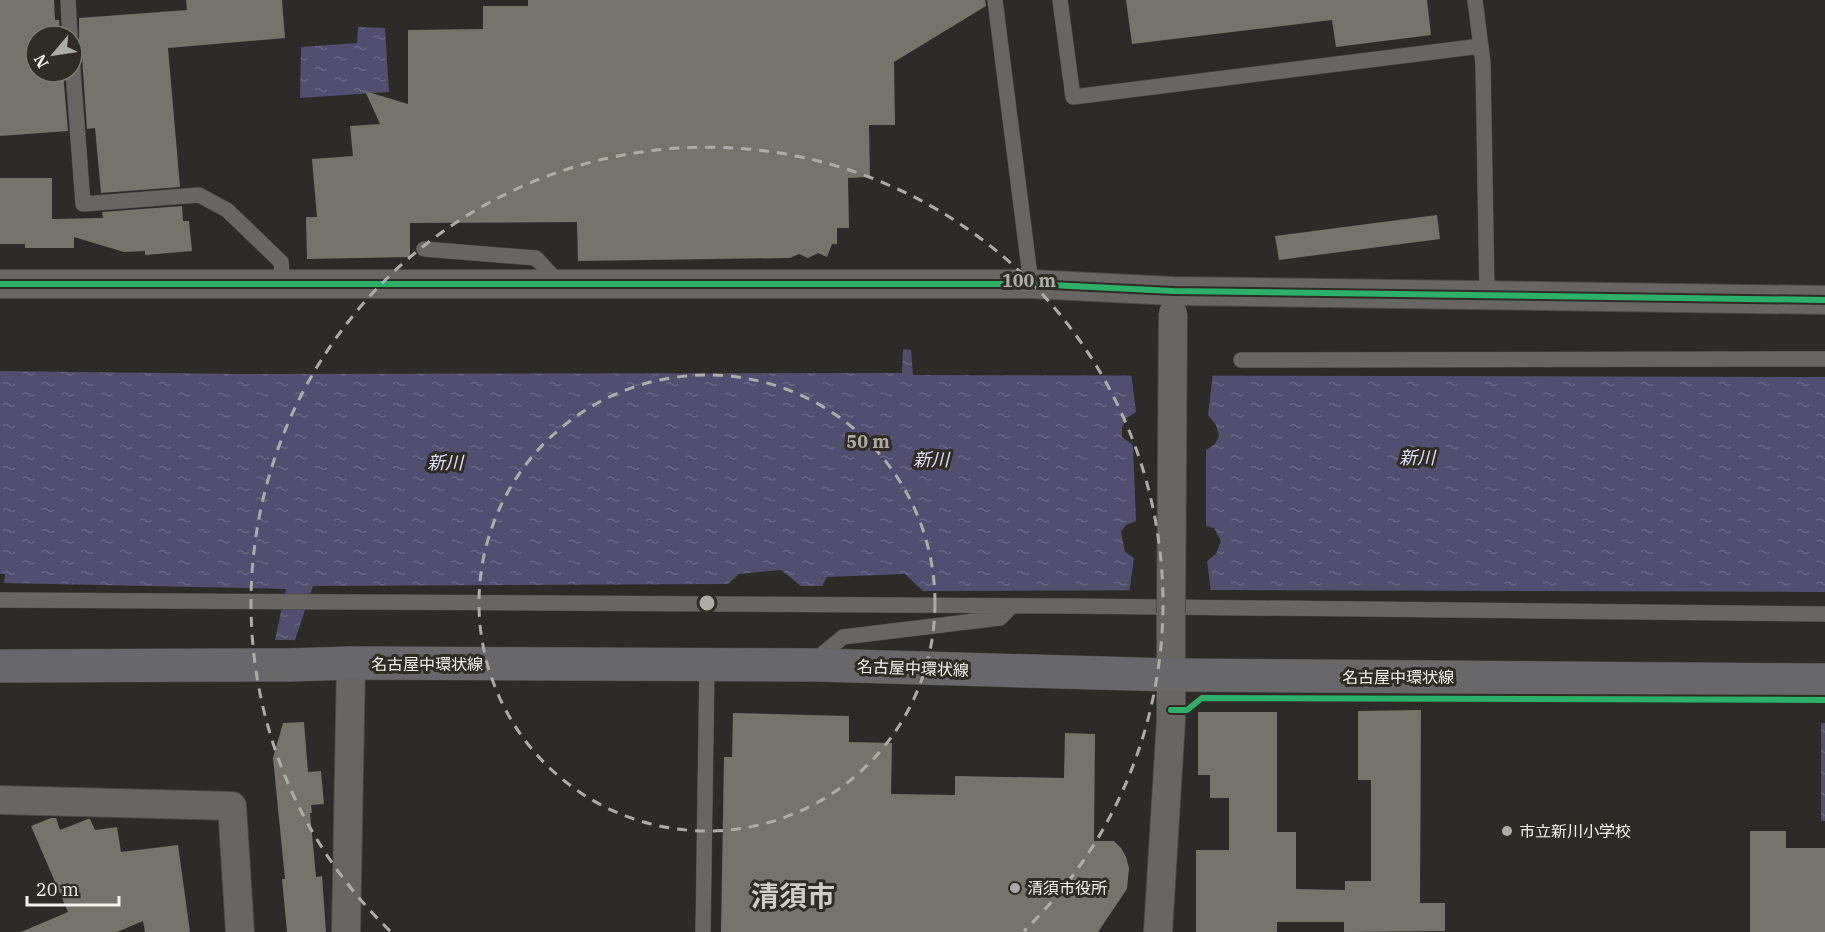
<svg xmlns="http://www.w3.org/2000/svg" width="1825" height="932" font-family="'IBM Plex Serif','Noto Sans JP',serif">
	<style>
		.water { fill: url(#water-ripples) }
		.pier { fill: #2c2b27 }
		.building { fill: #76746a }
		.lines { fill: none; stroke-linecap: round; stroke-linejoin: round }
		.service-casing { stroke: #494945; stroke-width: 16 }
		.minor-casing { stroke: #494945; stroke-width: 30 }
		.primary-casing { stroke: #494945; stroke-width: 34 }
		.service { stroke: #676662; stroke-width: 15 }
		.minor { stroke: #676662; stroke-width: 28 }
		.primary { stroke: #686769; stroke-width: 33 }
		.minor-bridge-casing { stroke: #494945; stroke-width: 30; stroke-linecap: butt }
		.minor-bridge { stroke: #676662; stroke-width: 28 }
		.cycleway-casing { stroke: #2e2c25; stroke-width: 10 }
		.cycleway { stroke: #2db169; stroke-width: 6 }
		.ring { fill: none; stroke: #adada8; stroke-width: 3; stroke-dasharray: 10 8 }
		.poi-dot { fill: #adada8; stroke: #2e2c25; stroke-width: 2 }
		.labels { text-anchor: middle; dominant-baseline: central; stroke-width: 6; stroke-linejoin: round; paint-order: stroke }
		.street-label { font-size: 16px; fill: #f3f3ee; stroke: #2e2c25 }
		.poi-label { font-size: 16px; fill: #f3f3ee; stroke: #2e2c25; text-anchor: start }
		.water-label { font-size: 18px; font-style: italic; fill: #e2e1fb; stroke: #2e2c25 }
		.town-label { font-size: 28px; font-weight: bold; fill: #ceccc3; stroke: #2e2c25 }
		.centre { fill: #adada8; stroke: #2e2c25; stroke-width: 3 }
		.ring-label { font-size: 18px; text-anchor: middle; font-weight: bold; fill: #adada8; stroke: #2e2c25; stroke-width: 6; stroke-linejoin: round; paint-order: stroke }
	</style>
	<defs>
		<pattern id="water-ripples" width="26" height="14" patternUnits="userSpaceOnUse" patternTransform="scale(1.5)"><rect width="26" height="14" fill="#514e6f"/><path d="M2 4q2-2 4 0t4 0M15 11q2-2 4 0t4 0" fill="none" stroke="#6a6884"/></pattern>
	</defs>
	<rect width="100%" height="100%" fill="#2c2b27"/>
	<path class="water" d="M358,27L385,28L389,92L300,98L301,47L357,43Z
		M903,349L911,350L913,375L1825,377V592L1226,590L923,591L905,574L827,577L822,586H801L781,570L739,574L728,584L313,586L295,640H275L286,589L4,583L5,574H0V371L244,374L902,373Z
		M1821,723H1825V821H1821Z"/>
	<path class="pier" d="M1131,372H1213L1208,415L1216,425L1219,436L1215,444L1206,450V526L1214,528L1221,541L1216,554L1207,561L1211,593L1129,594L1134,558L1125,552L1121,532L1126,525L1136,521L1133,445L1122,437V427L1127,418L1136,412Z"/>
	<path class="building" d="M0,0H54L55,20H59L60,36H36V72H63L68,131L0,136Z
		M186,0H282L285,38L168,48L180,187L101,193L95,128L87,129L82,57L80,52L72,48V45L79,40V18L187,10Z
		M528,0H985L986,6L894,62L895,125H869L870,177L848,178L849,228H837V244H832L827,257L818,253L808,258L799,254L790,258L578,261L577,222L410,223V257L307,259L306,217H317L312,159L353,156L350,126L380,124L365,91L408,104V30L483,29V6H528Z
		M1126,0H1427L1431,35L1336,47L1332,20L1132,44Z
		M0,178H52V219L103,218L102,212L182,206L183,221H189L192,251L145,255V251L124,252L74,237V248H25V244H0Z
		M1437,215L1440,239L1279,260L1275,236Z
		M1421,710L1420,903H1445V931L1344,932V922H1277V932H1196V850H1229V798H1210V775H1198V712H1277V832H1296V889L1345,890V881H1371V780H1358V711Z
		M733,713L849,716V742L892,743L891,794L955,795V776L1064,778L1065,733L1095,734L1094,841H1114L1121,848L1126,857L1129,868L1127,889L1098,932H721L724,757H732Z
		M304,722L308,772L321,771L324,804L311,805L312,813H310L316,877L322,876L326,932H287L282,879H285L273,758L283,723Z
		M51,818H56L60,830L88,819H90L95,830L117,827L121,852L178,845L190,932H145L143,921L117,932H21L68,912L31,826Z
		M1750,831H1786V848H1825V932H1750Z"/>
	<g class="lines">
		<g class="service-casing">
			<path id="service" d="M68,0L70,36
				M995,0L1031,284
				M1060,0L1073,97L1481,46
				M1475,0L1483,63L1487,295
				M72,58L83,204L199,195L227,210L281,262L283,284
				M424,249L536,258L559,283
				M1241,360L1825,359
				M0,600L1070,606L1825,614
				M814,661L843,637L1000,618L1012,606
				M703,932L707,665"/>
		</g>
		<g class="minor-casing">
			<path id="minor" d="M0,284H1031L1173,291L1825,300
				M0,800L232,806L240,932
				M346,932L351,663
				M1158,932L1171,720V613"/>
		</g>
		<g class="primary-casing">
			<path id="primary" d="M0,666L288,665L351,663L817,665L1171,675L1825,680"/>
		</g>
		<use href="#service" class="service"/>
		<use href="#minor" class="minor"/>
		<use href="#primary" class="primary"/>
		<g class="minor-bridge-casing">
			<path id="minor-bridge" d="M1171,613L1173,313"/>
		</g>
		<use href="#minor-bridge" class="minor-bridge"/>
		<g class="cycleway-casing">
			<path id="cycleway" d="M0,284H1031L1173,291L1825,300
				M1171,710H1187L1202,698L1825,700"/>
		</g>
		<use href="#cycleway" class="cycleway"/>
	</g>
	<g class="ring">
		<circle cx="707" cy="603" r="228"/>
		<path d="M390 931A456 456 0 1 1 1024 931"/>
	</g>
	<g class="poi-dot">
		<circle cx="1507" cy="831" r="6"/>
		<circle cx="1015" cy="888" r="6"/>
	</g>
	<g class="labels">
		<g class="street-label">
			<text x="427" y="664">名古屋中環状線</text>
			<text transform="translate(913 668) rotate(2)">名古屋中環状線</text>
			<text x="1398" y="677">名古屋中環状線</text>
		</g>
		<g class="poi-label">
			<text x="1519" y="831">市立新川小学校</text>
			<text x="1027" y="888">清須市役所</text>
		</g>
		<g class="water-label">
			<text x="1417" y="457">新川</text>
			<text x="931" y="459">新川</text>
			<text x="445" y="462">新川</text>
		</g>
		<g class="town-label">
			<text x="793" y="895">清須市</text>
		</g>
	</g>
	<circle cx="707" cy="603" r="9" class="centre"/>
	<g class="ring-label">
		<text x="1029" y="287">100 m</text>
		<text x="868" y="448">50 m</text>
	</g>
	<g transform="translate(54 54) rotate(241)"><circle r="28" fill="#2e2c25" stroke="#7d7c75" stroke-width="1.5"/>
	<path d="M0-4.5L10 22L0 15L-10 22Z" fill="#adada8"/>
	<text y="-9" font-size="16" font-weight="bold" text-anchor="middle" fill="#f3f3ee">N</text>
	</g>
	<path d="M27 896v9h92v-9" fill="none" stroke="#f3f3ee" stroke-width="3"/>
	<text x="36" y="896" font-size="18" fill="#f3f3ee" stroke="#2e2c25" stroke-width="4.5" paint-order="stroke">20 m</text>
</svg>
